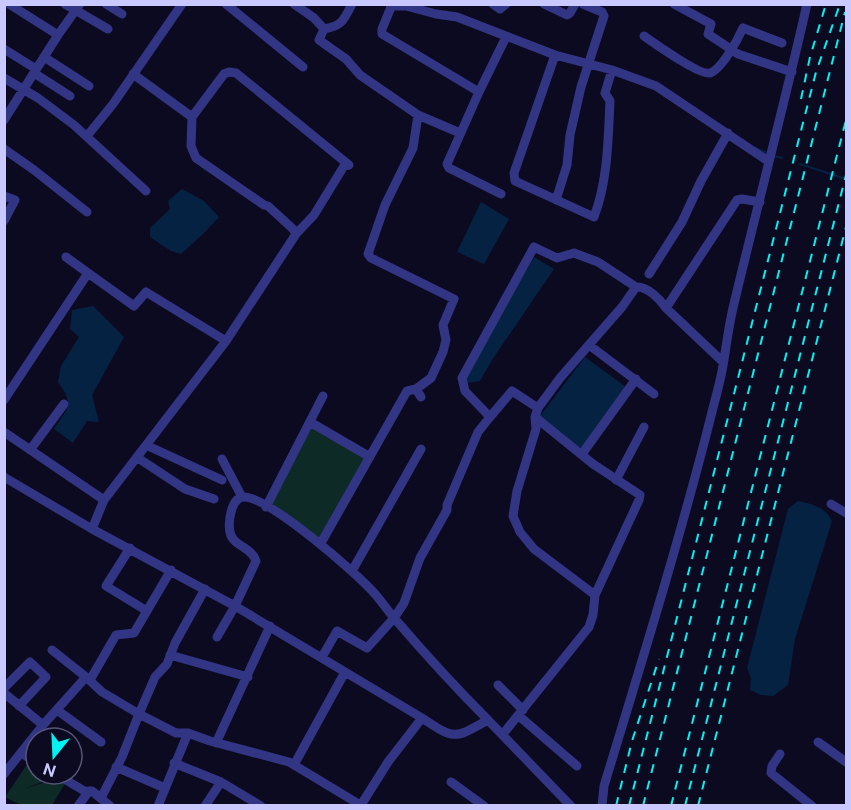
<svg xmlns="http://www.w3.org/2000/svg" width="851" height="810" font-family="'Public Sans',sans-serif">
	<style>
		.green { fill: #0d2a26 }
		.water { fill: #062243 }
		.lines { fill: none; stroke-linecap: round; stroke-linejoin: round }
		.stream { stroke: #062243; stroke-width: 2 }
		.minor { stroke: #313583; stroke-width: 9 }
		.rail { stroke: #00f3f4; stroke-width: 2; stroke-dasharray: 9 8; stroke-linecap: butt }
	</style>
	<rect width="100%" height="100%" fill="#0c0a20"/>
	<path class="green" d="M310,422L370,457L320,540L268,506Z
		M28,763L36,765V774H63L24,789L71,774L52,805H21L5,797Z"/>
	<path class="water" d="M182,189L204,201L219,217L204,233L181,254L171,251L150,237V228L170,209L168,201Z
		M481,202L509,219L484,264L457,252Z
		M534,257L554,269L492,360L480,381L467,383L464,379Z
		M93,306L124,337L92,395L99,422L87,421L73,443L54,429C68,407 75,405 58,382L61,366L79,337L70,329L72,310Z
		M585,357L630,390L583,450L540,416Z
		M798,501C813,504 825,507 832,521L795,639L788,685L773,696L761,695L750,690L751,678L747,668L788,509Z"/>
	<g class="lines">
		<path class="stream" d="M756,148L767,153
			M773,156L782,158
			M800,164L846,179"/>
		<path class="minor" d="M9,4L58,35
			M65,4L108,29
			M106,4L122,14
			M226,4L303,67
			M294,4L314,18L324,29C342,26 344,20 352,4
			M390,4L391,7L382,29V34L479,92L447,164L449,168L501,194
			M493,4L500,9L506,4
			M544,4L567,15L570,13L575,4
			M674,4L711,24L708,34L738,54L792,72
			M391,6H406L436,14L457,17L555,55L612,70L656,86L768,161
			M324,29L319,40L346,59L360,75L418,115L460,133
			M644,36C654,43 700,76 710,73C722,69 738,39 743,28L782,43
			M4,49L36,69
			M555,55L514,173L515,181L594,217C608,180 608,140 610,101L605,93L612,70
			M44,57L89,86
			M34,73L70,96
			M133,74L192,117L191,146L196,158L264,205L268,206L293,229L296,234
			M4,78L38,98L74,125L146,191
			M479,92L506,37
			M4,120L58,35L80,4
			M87,136L113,104L182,4
			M4,149L34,170L87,212
			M4,196L15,200L4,221
			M556,200L567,165L570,135L581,87L604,16L602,12L583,4
			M66,257L88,273
			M649,274L682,222L701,181L728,133
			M666,308L723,362
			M589,345L654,394
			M416,389L431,378L443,352L446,340L443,325L454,299L371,258L368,254L385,205L413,148L418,115
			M4,400L88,273L134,306L146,292L226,341
			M490,417L512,391L538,408
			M535,417L593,464L640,495L639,500L595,595
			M310,422L370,457
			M4,432L104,500L92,529
			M148,446L222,480
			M30,450L64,404
			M582,454L636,379
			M138,458L185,489L214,499
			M222,459L242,497
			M4,477L92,529L235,606L422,718C455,740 454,739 488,720L571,806
			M616,480L644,427
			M104,500L226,341L296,234L314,215L344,166L349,165L236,73L229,72L224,74L192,117
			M831,504L846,513
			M266,507L323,396
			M321,543L407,391L416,389L421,397
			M130,548L106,586L147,611
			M352,571L421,449
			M217,637L235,606L256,561C252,547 232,546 230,532C228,522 231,497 244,497C269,497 358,574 375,594C382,602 388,611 395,619C425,654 456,688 488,720
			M52,650L86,677
			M170,655L248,677
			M322,657L337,631L367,648L394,618L404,603L420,558L447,510V505L478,432L490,417L465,391L462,378L534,247L557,258L574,253L598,262L636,287
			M90,680L116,635L134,633L171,570
			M498,685L523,710
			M4,688L30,662L46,677L19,706
			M4,693L43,725
			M57,710L101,742
			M519,716L577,766
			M188,733H176L139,714L155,677L167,664L175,643L205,589
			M503,734L589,627L593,615L595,595L534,549L520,532L513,516L517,491L536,429L535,417L538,408L560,378L622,307L636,287C647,286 660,299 666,308L737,200L742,199L760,202
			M818,742L846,762
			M216,743L270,626
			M21,753L36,762
			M780,754L772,766L771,773L812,806
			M174,763L221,782L261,806
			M294,765L345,672
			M116,767L165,788
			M4,774L43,725L86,677L102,692L139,714L122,757L101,798
			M56,774L86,792
			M451,782L484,806
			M361,805L388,762L422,718
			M78,806L89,791H92L110,806
			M158,806L188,733L210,741L289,762L362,806
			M205,806L221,782
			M602,806L604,786C641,664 679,542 710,420C714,403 719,387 722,371C726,350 728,329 733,308C757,207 784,106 807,4"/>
		<path class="rail" d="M801,99L810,57L826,4
			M616,806L632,741L659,659
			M629,806L816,72L840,4
			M643,806L845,12
			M671,806L846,120
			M685,806L846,175
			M698,806L846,227"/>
	</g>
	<rect width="851" height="810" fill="none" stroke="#cac9ff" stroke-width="12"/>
	<g transform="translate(54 756) rotate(198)"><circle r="28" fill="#0c0a20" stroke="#585679" stroke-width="1.5"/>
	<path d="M0-4.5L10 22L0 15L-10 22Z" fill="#00f3f4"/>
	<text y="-9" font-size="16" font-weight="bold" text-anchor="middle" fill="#cac9ff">N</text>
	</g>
</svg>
